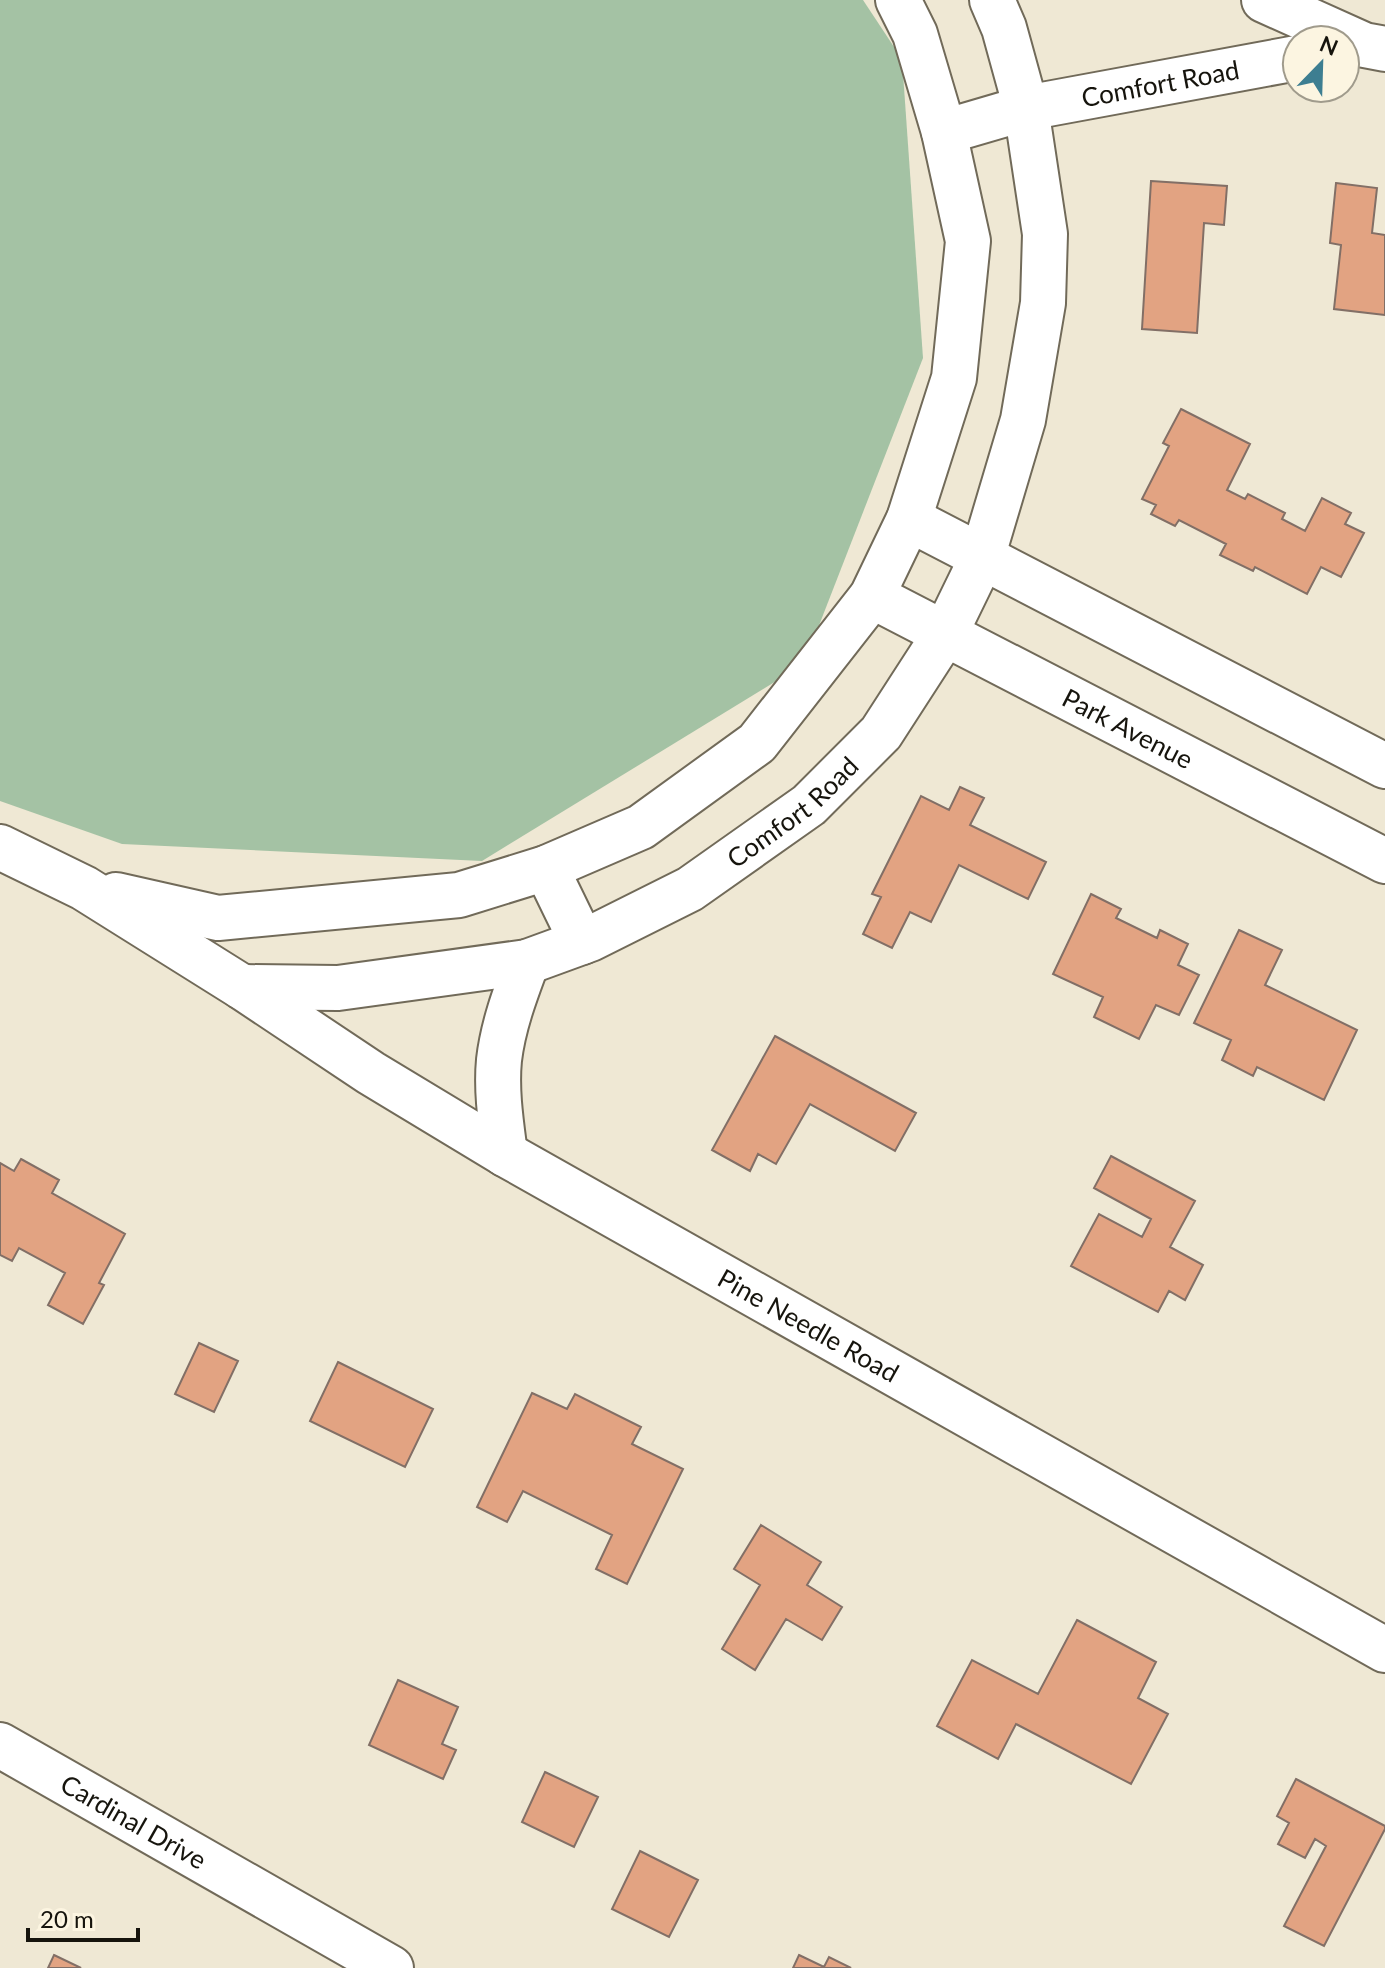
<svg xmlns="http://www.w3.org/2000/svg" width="1385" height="1968" font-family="Lato,sans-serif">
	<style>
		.green { fill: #a4c2a4 }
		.building { fill: #e2a382; stroke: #826f66; stroke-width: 2 }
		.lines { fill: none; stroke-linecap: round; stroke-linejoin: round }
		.street-casing { stroke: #716a59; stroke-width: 48 }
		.secondary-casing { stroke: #716a59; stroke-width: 48 }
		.street { stroke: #fff; stroke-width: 44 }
		.secondary { stroke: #fff; stroke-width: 44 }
		.labels { text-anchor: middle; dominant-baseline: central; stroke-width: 6; stroke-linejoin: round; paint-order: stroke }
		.street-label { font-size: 26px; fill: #16140d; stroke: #fcf5e1 }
	</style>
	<rect width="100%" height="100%" fill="#efe8d4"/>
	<path class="green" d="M0,0H863L902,59L923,358L804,664L482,861L122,844L0,801Z"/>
	<path class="building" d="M1151,181L1227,186L1224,225L1204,223L1197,333L1142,329Z
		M1336,183L1377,188L1372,233L1385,235V315L1334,309L1341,245L1330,243Z
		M1181,409L1250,444L1227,490L1245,499L1248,494L1285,513L1282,519L1305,531L1322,498L1351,513L1345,524L1364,533L1341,577L1321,567L1307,594L1255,567L1253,571L1220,555L1226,544L1179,520L1175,526L1151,514L1156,505L1142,499L1169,446L1163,443Z
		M960,787L984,798L970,825L1046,862L1028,899L959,865L931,922L910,912L892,948L863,934L881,897L872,894L921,796L949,810Z
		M1091,894L1121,909L1116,918L1157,938L1160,930L1188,944L1178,965L1199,975L1179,1015L1156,1005L1139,1039L1094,1017L1103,997L1053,974Z
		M1239,930L1282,950L1265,985L1357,1030L1324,1100L1257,1067L1253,1076L1222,1060L1231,1040L1194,1023Z
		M775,1036L916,1113L895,1151L810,1104L776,1164L758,1154L750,1171L712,1150Z
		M1111,1156L1195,1201L1170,1247L1203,1265L1185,1300L1169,1291L1158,1312L1071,1266L1099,1214L1142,1237L1151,1219L1094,1188Z
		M21,1159L59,1180L52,1193L125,1234L99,1283L104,1285L83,1324L48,1305L65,1273L19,1248L12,1261L0,1255V1163L14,1171Z
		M199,1343L238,1361L214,1412L175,1394Z
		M338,1362L433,1409L405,1467L310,1421Z
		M532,1393L567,1409L575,1394L641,1427L632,1444L683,1469L627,1584L596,1569L612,1535L523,1491L507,1522L477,1507Z
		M761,1525L821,1562L807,1585L842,1607L822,1640L786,1619L755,1670L722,1649L760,1585L734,1569Z
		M1077,1620L1156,1662L1138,1698L1168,1714L1131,1784L1016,1724L998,1759L937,1726L972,1660L1038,1694Z
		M398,1680L458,1707L442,1744L456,1750L443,1779L369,1745Z
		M545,1772L598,1797L574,1847L522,1822Z
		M1296,1779L1385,1826V1829L1324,1946L1284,1926L1326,1846L1315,1839L1305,1858L1278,1844L1289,1823L1277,1816Z
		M640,1851L698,1880L669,1937L612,1909Z
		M54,1955L81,1968H48Z
		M799,1955L824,1967L829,1957L851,1968H793Z"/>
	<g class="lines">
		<g class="street-casing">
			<g id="street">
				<path d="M909,519L1385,766"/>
				<path id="s1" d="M872,596L1385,861"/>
				<path id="s2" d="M0,1745L391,1968"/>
			</g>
		</g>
		<g class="secondary-casing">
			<g id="secondary">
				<path d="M1264,0L1364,45L1385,49"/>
				<path id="s3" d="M944,132L1026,108L1297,58"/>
				<path id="s4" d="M0,847L84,888L242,987L371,1073L505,1154L1385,1650"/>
				<path d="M546,868L582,942"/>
				<path d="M116,895L218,918L459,895L546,868L641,827L757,743L872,596L909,519L954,378L968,241L944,132L915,34L898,0"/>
				<path id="s5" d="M242,987L338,988L527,962L590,939L690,889L809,805L881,733L945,634L982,558L1023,420L1043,303L1045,234L1026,108L1004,28L992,0"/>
				<path d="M505,1154C501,1123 496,1091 499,1060C503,1026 515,994 527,962"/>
			</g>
		</g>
		<use href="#street" class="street"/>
		<use href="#secondary" class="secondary"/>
	</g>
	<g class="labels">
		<g class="street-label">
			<text stroke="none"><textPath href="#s3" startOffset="222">Comfort Road</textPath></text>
			<text stroke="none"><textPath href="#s1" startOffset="288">Park Avenue</textPath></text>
			<text stroke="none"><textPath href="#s5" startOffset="594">Comfort Road</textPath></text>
			<text stroke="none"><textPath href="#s4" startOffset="940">Pine Needle Road</textPath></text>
			<text stroke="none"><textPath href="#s2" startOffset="154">Cardinal Drive</textPath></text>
		</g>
	</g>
	<g transform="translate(1321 64) rotate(23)"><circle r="38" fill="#fcf5e1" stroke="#a09b8c" stroke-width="2"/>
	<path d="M0-6L14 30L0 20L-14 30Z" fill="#3d7e91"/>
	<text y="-12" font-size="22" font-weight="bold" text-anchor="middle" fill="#16140d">N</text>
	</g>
	<path d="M28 1928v12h110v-12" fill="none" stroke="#16140d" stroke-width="4"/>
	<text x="40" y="1928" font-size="24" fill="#16140d" stroke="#fcf5e1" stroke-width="6" paint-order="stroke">20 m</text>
</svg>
